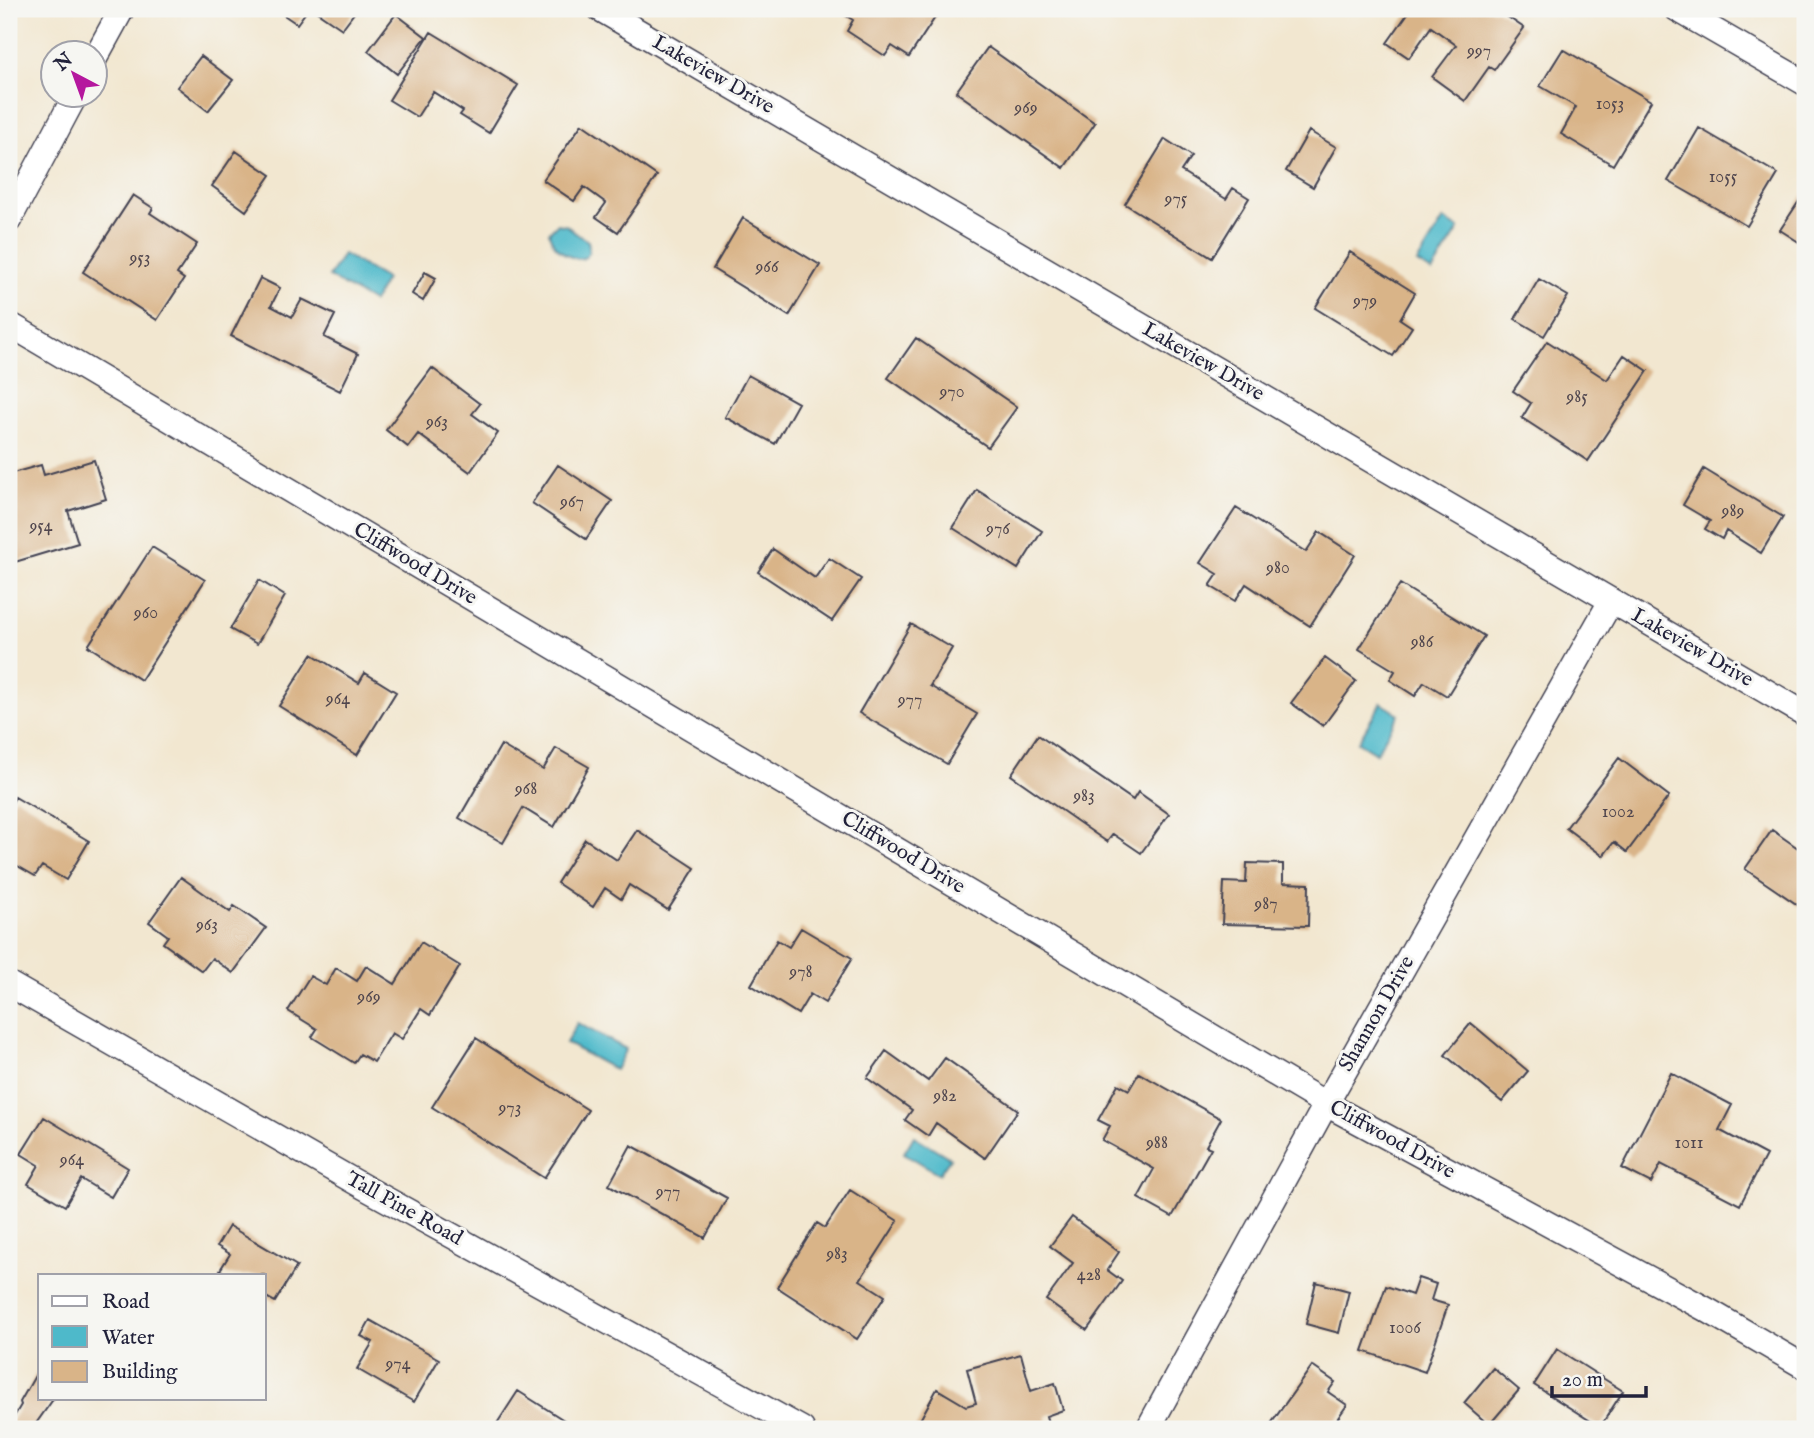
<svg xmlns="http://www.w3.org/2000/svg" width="1814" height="1438" font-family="'IM FELL English',serif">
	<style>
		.water { fill: #4eb9ca; stroke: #386e82; stroke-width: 2 }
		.building { fill: #d9b488 }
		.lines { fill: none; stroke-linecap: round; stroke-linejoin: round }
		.minor-casing { stroke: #414051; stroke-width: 27 }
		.minor { stroke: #fff; stroke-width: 24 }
		.labels { text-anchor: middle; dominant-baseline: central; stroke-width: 6; stroke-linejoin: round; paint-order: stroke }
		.number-label { font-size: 18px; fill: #50464e }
		.street-label { font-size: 21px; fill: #22223b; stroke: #f6f6f2 }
	</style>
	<rect width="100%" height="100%" fill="#f6f6f2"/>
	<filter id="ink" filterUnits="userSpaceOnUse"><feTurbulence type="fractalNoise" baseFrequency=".0143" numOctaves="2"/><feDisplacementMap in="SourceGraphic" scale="14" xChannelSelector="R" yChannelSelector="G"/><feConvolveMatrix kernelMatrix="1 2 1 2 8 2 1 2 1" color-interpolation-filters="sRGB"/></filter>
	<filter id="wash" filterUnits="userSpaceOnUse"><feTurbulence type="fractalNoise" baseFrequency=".00686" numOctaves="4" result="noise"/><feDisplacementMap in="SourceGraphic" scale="28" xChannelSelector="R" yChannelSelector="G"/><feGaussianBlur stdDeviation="1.57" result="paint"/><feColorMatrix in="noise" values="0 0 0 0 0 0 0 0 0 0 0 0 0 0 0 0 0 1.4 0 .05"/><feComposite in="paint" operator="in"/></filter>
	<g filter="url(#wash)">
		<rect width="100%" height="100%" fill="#f2e7d0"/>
		<path class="water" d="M1444,219L1459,229L1432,272L1417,263Z
			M557,224L568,226L574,232L588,241C596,274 552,255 549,232Z
			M343,254L386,279L373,302L329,277Z
			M1381,703L1399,714L1376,753L1358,742Z
			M577,1023L626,1049L615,1070L566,1043Z
			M914,1136L950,1158L939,1174L904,1153Z"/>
		<g id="blocks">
			<path class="building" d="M275,9H308L297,24Z
				M313,9H357L342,29Z
				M835,9H931L938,13L909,57L892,46L885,56L847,31L853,20Z
				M1411,9H1496L1524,28L1494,70L1489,67L1465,101L1432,77L1456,45L1431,27L1409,58L1387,43Z
				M396,14L426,37L397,74L368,51Z
				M431,32L518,85L489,133L460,115L463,111L433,92L417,117L389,100Z
				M988,47L1095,123L1064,168L956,92Z
				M1563,49L1651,101L1613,165L1561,134L1576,107L1540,86Z
				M201,56L233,80L208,111L177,87Z
				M582,124L657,176L618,232L596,217L606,203L584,187L574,201L543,180Z
				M1699,128L1778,174L1747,226L1668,181Z
				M1309,131L1336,147L1313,187L1286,171Z
				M1165,139L1191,156L1181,171L1226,199L1233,188L1249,198L1212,258L1125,204Z
				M236,151L271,175L246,211L212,186Z
				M1805,192V246L1780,230Z
				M133,195L153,208L150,213L197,244L177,274L184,279L157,320L83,272Z
				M743,218L820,265L789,316L713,269Z
				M1350,252L1415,293L1400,319L1412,327L1393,356L1315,308Z
				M425,272L436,278L423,301L412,294Z
				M260,278L280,288L271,306L292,317L302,299L335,315L324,337L358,354L340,391L231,336Z
				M1539,279L1568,296L1544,336L1515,319Z
				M916,338L1017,407L988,447L888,378Z
				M1547,341L1607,380L1624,355L1648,371L1588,461L1522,418L1531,403L1513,391Z
				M432,368L480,404L472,414L498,433L470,472L418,434L408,447L386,430Z
				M748,375L798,403L775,444L725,417Z
				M94,460L106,499L68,511L78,543L15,562L9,541V474L41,465L44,475Z
				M558,465L612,501L586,539L532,503Z
				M1704,469L1783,517L1761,553L1726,531L1722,539L1705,529L1710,521L1683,505Z
				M977,490L1042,531L1018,569L953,528Z
				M1236,508L1306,552L1319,532L1355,555L1310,626L1246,584L1235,601L1210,586L1218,574L1200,563Z
				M152,547L205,580L141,680L88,646Z
				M773,549L815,578L829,558L861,579L832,621L758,572Z
				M259,580L285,596L257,644L230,629Z
				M1400,584L1484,636L1447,696L1424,682L1415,696L1390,680L1395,671L1359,649Z
				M911,624L952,648L930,686L977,714L947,764L859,713Z
				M312,654L359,683L365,673L396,692L357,755L279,706Z
				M1325,658L1356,681L1323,726L1291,703Z
				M1038,735L1133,800L1138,792L1169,814L1141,853L1113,834L1107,842L1011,775Z
				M501,745L543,770L556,748L589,767L554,827L523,808L503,843L459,818Z
				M1619,758L1669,796L1627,852L1614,842L1603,856L1566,828Z
				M15,797L89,841L66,880L42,866L35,876L9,861V808Z
				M637,830L695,868L668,910L629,885L621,899L605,888L593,907L557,883L585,839L617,860Z
				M1772,830L1805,853V910L1745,869Z
				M1247,863L1283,864V883L1309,884L1308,926L1222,924L1224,882L1246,883Z
				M181,877L230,912L234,906L266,928L233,973L212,958L202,971L163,943L168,936L149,922Z
				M801,928L852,958L825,1003L810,994L798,1014L751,985L777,940L789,947Z
				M421,942L460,966L430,1015L421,1009L402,1039L392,1033L374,1062L360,1054L354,1063L312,1037L317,1029L288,1011L310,976L326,985L336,968L357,981L366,966L395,984Z
				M1471,1023L1528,1071L1502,1102L1445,1055Z
				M476,1038L588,1110L544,1178L432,1107Z
				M886,1051L928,1081L945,1058L1018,1110L985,1158L936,1123L928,1136L905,1120L912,1110L867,1078Z
				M1139,1073L1221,1119L1206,1146L1211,1148L1172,1217L1138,1198L1154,1169L1102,1140L1110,1126L1098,1120L1118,1084L1129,1090Z
				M1671,1073L1732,1105L1719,1130L1766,1155L1740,1205L1661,1164L1651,1183L1622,1168Z
				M44,1117L128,1168L111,1197L81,1179L65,1206L28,1184L39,1165L21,1154Z
				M631,1145L727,1198L705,1238L609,1185Z
				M850,1190L898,1221L860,1280L885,1296L857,1339L777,1287L817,1223L825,1228Z
				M1072,1217L1119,1252L1107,1270L1122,1281L1087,1330L1046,1300L1073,1263L1050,1246Z
				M229,1226L297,1266L275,1302L264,1296V1275H229L220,1270L230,1254L217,1246Z
				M1418,1278L1436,1284L1431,1300L1448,1305L1425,1372L1363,1351L1386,1286L1412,1295Z
				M1316,1282L1349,1291L1339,1333L1306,1324Z
				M370,1320L439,1359L414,1402L357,1369L373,1342L361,1336Z
				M1557,1349L1623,1391L1600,1427L1534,1385Z
				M1021,1354L1031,1391L1055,1383L1063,1410L1046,1416L1050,1429H988L987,1424L966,1429H915L937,1389L966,1406L976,1403L967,1369Z
				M1312,1366L1335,1382L1328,1392L1347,1405L1330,1429H1270L1268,1428Z
				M40,1367V1398H54L32,1429H9V1425L21,1405L20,1402Z
				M1493,1368L1519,1390L1489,1425L1464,1403Z
				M518,1391L578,1429H496L494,1428Z"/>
		</g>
	</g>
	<g filter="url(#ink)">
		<use href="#blocks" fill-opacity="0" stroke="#414051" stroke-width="2"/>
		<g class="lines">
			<g class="minor-casing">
				<path id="minor" d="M600,9L1805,714
					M1677,9L1805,83
					M94,60L122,9
					M9,220L76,94
					M9,324L1326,1104L1709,1311L1805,1367
					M9,984L364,1187L802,1429
					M1148,1429L1326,1104L1611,601"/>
			</g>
			<use href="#minor" class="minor"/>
		</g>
	</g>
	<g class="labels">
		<g class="number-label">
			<text x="1479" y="51">997</text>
			<text x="1610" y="104">1053</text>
			<text x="1026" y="108">969</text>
			<text x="1723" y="177">1055</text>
			<text x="1176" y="199">975</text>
			<text x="140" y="258">953</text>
			<text x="767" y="267">966</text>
			<text x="1365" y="301">979</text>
			<text x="952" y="392">970</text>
			<text x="1577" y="397">985</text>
			<text x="437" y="422">963</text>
			<text x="572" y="502">967</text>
			<text x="1733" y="511">989</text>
			<text x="41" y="526">954</text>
			<text x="998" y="529">976</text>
			<text x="1278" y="568">980</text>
			<text x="146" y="613">960</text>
			<text x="1422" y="642">986</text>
			<text x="338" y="699">964</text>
			<text x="910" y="700">977</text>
			<text x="526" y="789">968</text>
			<text x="1084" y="796">983</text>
			<text x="1618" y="812">1002</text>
			<text x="1266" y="904">987</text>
			<text x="207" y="925">963</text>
			<text x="801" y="972">978</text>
			<text x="369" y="997">969</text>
			<text x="945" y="1096">982</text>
			<text x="510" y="1108">973</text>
			<text x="1157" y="1143">988</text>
			<text x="1689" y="1143">1011</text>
			<text x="72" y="1160">964</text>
			<text x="668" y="1192">977</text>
			<text x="837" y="1254">983</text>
			<text x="1089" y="1275">428</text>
			<text x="1405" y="1328">1006</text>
			<text x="398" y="1364">974</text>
		</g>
		<g class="street-label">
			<text transform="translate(713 75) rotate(30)">Lakeview Drive</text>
			<text transform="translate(1203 362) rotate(30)">Lakeview Drive</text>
			<text transform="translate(415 564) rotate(31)">Cliffwood Drive</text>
			<text transform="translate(1692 648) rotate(30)">Lakeview Drive</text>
			<text transform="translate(903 853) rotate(31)">Cliffwood Drive</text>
			<text transform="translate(1377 1014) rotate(-60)">Shannon Drive</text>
			<text transform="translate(1392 1140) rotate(29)">Cliffwood Drive</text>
			<text transform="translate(404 1209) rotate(29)">Tall Pine Road</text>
		</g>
	</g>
	<rect width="1814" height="1438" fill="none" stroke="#f6f6f2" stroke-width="35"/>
	<rect x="38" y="1274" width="228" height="126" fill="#f6f6f2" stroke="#a1a1a9" stroke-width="2"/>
	<rect x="52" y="1296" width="35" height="10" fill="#ffffff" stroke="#a1a1a9" stroke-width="2"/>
	<text x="102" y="1308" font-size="21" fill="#22223b">Road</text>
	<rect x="52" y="1326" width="35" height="21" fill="#4eb9ca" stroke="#a1a1a9" stroke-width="2"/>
	<text x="102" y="1344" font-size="21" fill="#22223b">Water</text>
	<rect x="52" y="1361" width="35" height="21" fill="#d9b488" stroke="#a1a1a9" stroke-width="2"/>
	<text x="102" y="1378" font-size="21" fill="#22223b">Building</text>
	<g transform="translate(74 74) rotate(319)"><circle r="33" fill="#f6f6f2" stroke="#a1a1a9" stroke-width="2"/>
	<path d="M0-5L12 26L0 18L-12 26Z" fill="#b5179e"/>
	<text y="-10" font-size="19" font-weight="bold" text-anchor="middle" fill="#22223b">N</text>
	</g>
	<path d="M1552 1386v10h94v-10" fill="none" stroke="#22223b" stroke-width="3.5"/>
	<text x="1562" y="1386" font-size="21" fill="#22223b" stroke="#f6f6f2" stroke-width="5" paint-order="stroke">20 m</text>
</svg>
